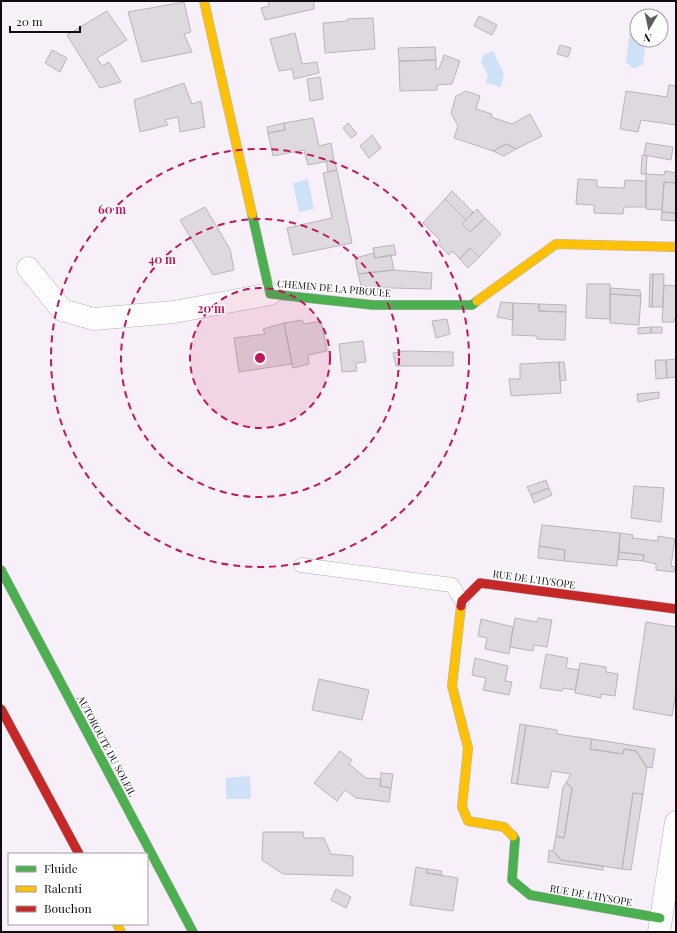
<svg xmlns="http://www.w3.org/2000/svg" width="677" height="933" font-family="'Playfair Display',serif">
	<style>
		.water { fill: #cee1f9 }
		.building { fill: #ded9df; stroke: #b9b4ba }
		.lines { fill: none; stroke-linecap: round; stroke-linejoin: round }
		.lane-casing { stroke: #b5b0b6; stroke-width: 15 }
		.street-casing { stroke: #b5b0b6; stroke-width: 23 }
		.fast-casing { stroke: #b5b0b6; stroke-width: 10 }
		.slow-casing { stroke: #b5b0b6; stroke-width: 10 }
		.jam-casing { stroke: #b5b0b6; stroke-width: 10 }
		.lane { stroke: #fefdfe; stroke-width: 14 }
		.street { stroke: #fefdfe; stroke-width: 22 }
		.fast { stroke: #4caf50; stroke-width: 9 }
		.slow { stroke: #ffc107; stroke-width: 9 }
		.jam { stroke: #c62828; stroke-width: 9 }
		.ring { fill: none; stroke: #c2185b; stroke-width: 2; stroke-dasharray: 7 5 }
		.labels { text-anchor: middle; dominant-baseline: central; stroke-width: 3; stroke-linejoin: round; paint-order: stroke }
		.street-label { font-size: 10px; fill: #100c11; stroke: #fff }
		.centre { fill: #c2185b; stroke: #fff; stroke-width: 2 }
		.ring-label { font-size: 12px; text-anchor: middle; font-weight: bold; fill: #c2185b; stroke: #fff; stroke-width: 3; stroke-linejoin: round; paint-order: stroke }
	</style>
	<rect width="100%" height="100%" fill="#f7f0f8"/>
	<path class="water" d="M630,29L637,30V40H646L643,65H640L636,68H632L629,64L626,63Z
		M493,51L504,74L501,87L486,83L488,75L481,62L483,55Z
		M308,179L314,209L299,212L293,183Z
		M250,776L251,799H226V778Z"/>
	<path class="building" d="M268,1H314V9L265,20L261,8L269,6Z
		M184,2L191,32L184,34L192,52L142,62L128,12Z
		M107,11L127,40L97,58L102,66L109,62L121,82L100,88L67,35Z
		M479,16L497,25L492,35L474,26Z
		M373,18L375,49L325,53L323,23L347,21V19Z
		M295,33L302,64L317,62L319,73L294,79L292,69L279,71L270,39Z
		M560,45L571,48L568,57L557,54Z
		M435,47L436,60L399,61L398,48Z
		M52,50L67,58L60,72L45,63Z
		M444,55L460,61L452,84L437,85V90L400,91L399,61L436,60V69H439Z
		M320,77L323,99L310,101L307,79Z
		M184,83L192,104L201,101L205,127L180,132L178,117L165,120L168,125L140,132L134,100Z
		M669,85L676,86V125L641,120L638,132L620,129L626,91L667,97Z
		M466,91L480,96L476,109L492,114L491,117L512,124L530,114L542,136L516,149L506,144L493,151L454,138L458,126L451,113L456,96Z
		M313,118L319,146L331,143L334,160L308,165L304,150L273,156L268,133L285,130L284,123Z
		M284,123L285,130L268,133L267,127Z
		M348,123L357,134L351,138L343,128Z
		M372,135L381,148L369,158L360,146Z
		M646,143L673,147L671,160L644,155Z
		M506,144L516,149L504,156L493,151Z
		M642,155L647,156L646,174H641Z
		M334,160L337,170L328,172L326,161Z
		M337,170L352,243L293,255L287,228L332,218L323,173Z
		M665,171L676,173V183L664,182L662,210L646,209V174L664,175Z
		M578,179L597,180V187L624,188L625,180L646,181V207H624L623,214L594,213V205L576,204Z
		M664,182L676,183V213L662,212Z
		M452,191L473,212L466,220L445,199Z
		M445,199L466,220L462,224L470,232L485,218L501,234L479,257L470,248L460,259L452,251L449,255L437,243L440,240L423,223Z
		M205,207L230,249L234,270L213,275L180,220Z
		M477,209L485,218L470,232L462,224Z
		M662,212L676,213V221L661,220Z
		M394,245L396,255L375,258L373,248Z
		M470,248L479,257L468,268L460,259Z
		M374,253L375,258L391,255L394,270L358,274L355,258Z
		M394,270L432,273L431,289L392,288L362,289L358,274Z
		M650,274H653L652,307H649Z
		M653,274H664L663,307H652Z
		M587,284H610V319L586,318Z
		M664,285L676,286V319H674V322H662Z
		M610,288L640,290L641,296L610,294Z
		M610,294L641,296L639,325L610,323Z
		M501,302L513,303V320L497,317Z
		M513,303L539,304V311L566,312L565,340L537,339V336L512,335Z
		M539,304L566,305V312L539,311Z
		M447,319L450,334L436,338L432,321Z
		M302,320L304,324L321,321L327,351L308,355L309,364L293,368L284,323Z
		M284,323L292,364L239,372L234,338L265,334L263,329Z
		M651,327V333L638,334V328Z
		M651,327H662V333H651Z
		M363,341L366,362L356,363L357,371L342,372L339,344Z
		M405,351L453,352V366H396L393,353Z
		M676,359V377L667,378L666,360Z
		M655,360H666L667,378L656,379Z
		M559,362L561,393L511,396L509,379H520V364Z
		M559,362H564L566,380L560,381Z
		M659,392V398L638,402L637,394Z
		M546,480L549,488L531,495L527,487Z
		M634,486L664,488L661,522L631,518Z
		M549,488L552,495L534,503L531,495Z
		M542,525L620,533L617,566L564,561L565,550L539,546Z
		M620,533L633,535L632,538L658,541V536L675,539L671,566L675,567L674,572L656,570V564L643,561L644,555L619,552Z
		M539,546L565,550L564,561L538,558Z
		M619,552L644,555L643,561L618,559Z
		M515,618L537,622L538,618L552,620L547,647L534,645L533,651L510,647Z
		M481,619L513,627L509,654L485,649L487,638L478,636Z
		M646,622L676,627V691L672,716L633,709Z
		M546,654L568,658L566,668L579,670L575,690L563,688L562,691L540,688Z
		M475,658L508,666L505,681L512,682L509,695L483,690L486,678L472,675Z
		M580,663L606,667V672L618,674L615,696L601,694V698L575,693Z
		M319,679L369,690L362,720L312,710Z
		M520,724L526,725L517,784L511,783Z
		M526,725L557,730V734L592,739L590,749L623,754L624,749L636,751L647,767L643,794L633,793L622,869L561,860L553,851L556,836L564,838L572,788L566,783L571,774L552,771L548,788L517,784Z
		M592,739L655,749L652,768L646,767L636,751L624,749L623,754L590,749Z
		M340,751L352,760L349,764L366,778L381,779L380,786L391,788L389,802L356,798L345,790L337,801L314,783Z
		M381,773L393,774L391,788L380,786Z
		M566,783L572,788L564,838L556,836L563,787Z
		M633,793L643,794L631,870L622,869Z
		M263,832H303L304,838H324L331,854L353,856V876L283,874L262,860Z
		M549,850L553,851L561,860L603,866V870L548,862Z
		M416,867L427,869V873L458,878L453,911L410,905Z
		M427,869L442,871L441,875L427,873Z
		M336,889L351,897L346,908L331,900Z"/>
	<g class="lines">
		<g class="lane-casing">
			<path id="lane" d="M301,565L452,585L462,601"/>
		</g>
		<g class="street-casing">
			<path id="street" d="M28,268L62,310L94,319L174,312L270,294
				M659,932L676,822"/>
		</g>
		<g class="fast-casing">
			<path id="fast" d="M252,214L270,294L373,305H472L477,301
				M1,570L193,932
				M513,836L515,839L512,880L530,895L660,918"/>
		</g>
		<g class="slow-casing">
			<path id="slow" d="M204,1L252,214
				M477,301L556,244L676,247
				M461,606L452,686L468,748L462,807L468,821L504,827L513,836
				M117,924L121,932"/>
		</g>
		<g class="jam-casing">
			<path id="jam" d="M461,606L462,601L480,583L676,609
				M1,709L79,854"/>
		</g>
		<use href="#lane" class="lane"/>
		<use href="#street" class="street"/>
		<use href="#fast" class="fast"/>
		<use href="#slow" class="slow"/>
		<use href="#jam" class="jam"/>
	</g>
	<circle cx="260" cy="358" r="70" fill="#c2185b" fill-opacity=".12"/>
	<g class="ring">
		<circle cx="260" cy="358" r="70"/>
		<circle cx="260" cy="358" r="139"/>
		<circle cx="260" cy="358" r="209"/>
	</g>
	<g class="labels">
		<g class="street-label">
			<text transform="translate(334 288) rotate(5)">CHEMIN DE LA PIBOULE</text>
			<text transform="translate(534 579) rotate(8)">RUE DE L'HYSOPE</text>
			<text transform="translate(107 746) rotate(62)">AUTOROUTE DU SOLEIL</text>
			<text transform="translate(591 895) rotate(10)">RUE DE L'HYSOPE</text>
		</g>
	</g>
	<circle cx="260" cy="358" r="6" class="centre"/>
	<g class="ring-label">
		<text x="112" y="214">60 m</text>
		<text x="162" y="264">40 m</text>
		<text x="211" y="313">20 m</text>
	</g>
	<rect width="677" height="933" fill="none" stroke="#100c11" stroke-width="4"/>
	<rect x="8" y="853" width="140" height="72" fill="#ffffff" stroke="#9f9ea0"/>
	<rect x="16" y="866" width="20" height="6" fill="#4caf50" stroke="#9f9ea0"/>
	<text x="44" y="873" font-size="12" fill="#100c11">Fluide</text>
	<rect x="16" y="886" width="20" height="6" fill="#ffc107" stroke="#9f9ea0"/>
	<text x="44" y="893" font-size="12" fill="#100c11">Ralenti</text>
	<rect x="16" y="906" width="20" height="6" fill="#c62828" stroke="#9f9ea0"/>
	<text x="44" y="913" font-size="12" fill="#100c11">Bouchon</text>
	<g transform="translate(649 28) rotate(189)"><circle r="19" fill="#ffffff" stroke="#9f9ea0"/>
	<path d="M0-3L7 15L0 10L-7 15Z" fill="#615c62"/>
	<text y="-6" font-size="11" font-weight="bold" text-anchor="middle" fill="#100c11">N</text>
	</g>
	<path d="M10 26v6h70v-6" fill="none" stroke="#100c11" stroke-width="2"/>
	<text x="16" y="26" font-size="12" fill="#100c11" stroke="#ffffff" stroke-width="3" paint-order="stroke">20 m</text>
</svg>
